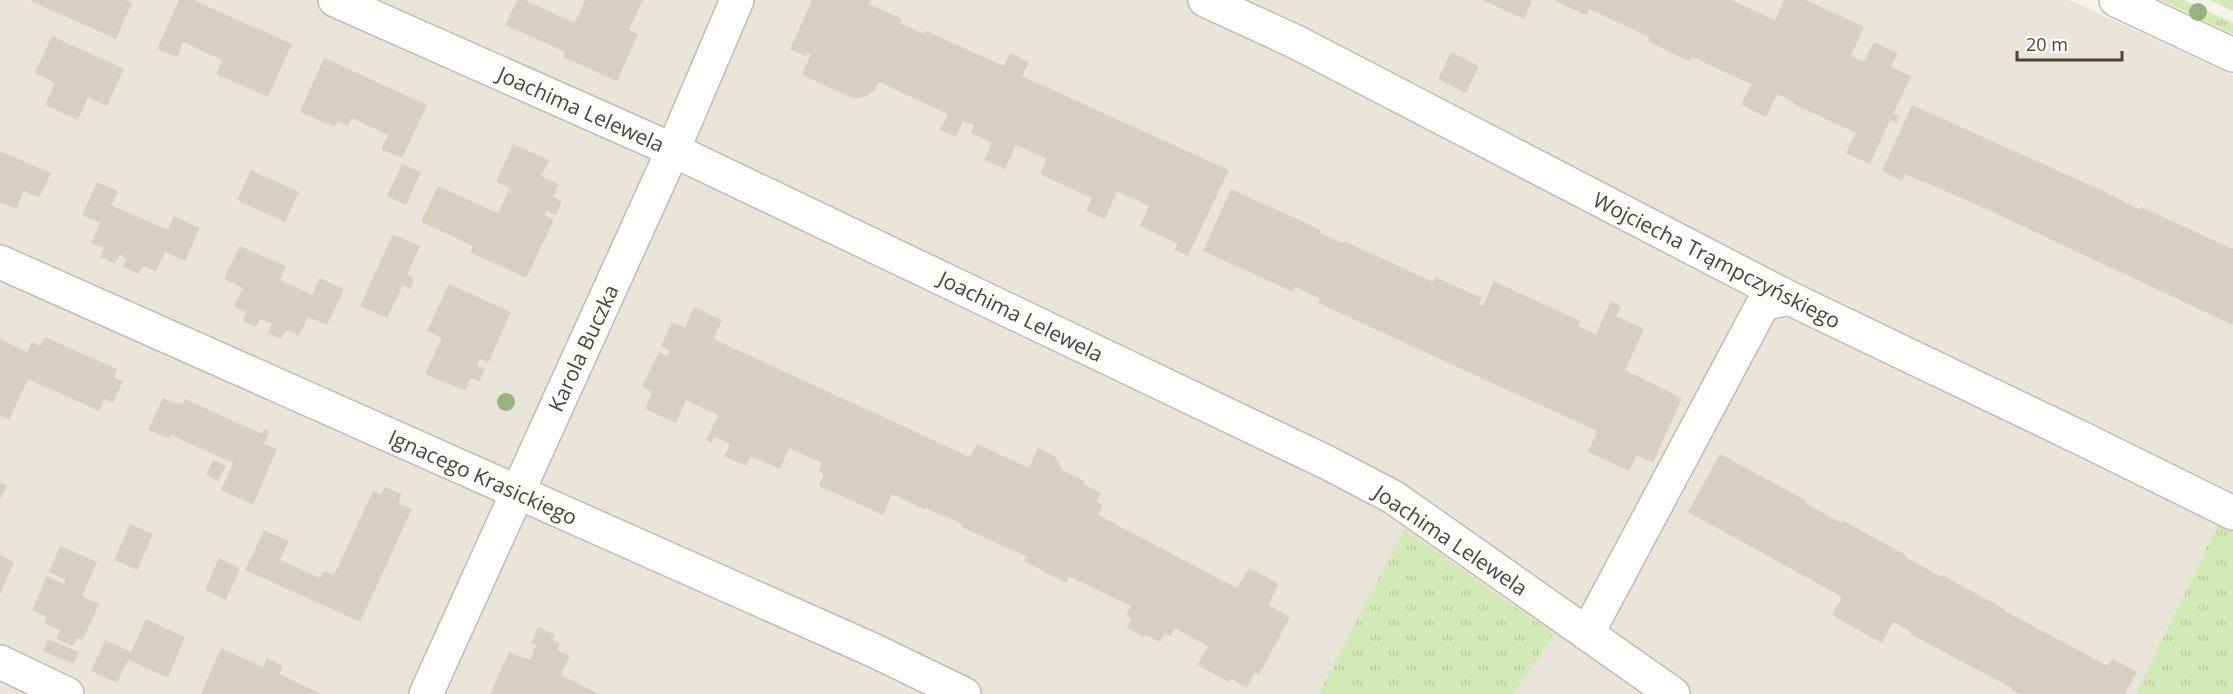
<svg xmlns="http://www.w3.org/2000/svg" width="2233" height="694" font-family="'Open Sans',sans-serif">
	<style>
		.residential { fill: #eae5da }
		.grass { fill: url(#grass-tufts) }
		.building { fill: #d8cfc1 }
		.lines { fill: none; stroke-linecap: round; stroke-linejoin: round }
		.minor-casing { stroke: #c2bbae; stroke-width: 36 }
		.minor { stroke: #fff; stroke-width: 33 }
		.tree { fill: #97b381 }
		.labels { text-anchor: middle; dominant-baseline: central; stroke-width: 4.5; stroke-linejoin: round; paint-order: stroke }
		.street-label { font-size: 21px; fill: #4b4439; stroke: #fff }
	</style>
	<defs>
		<pattern id="grass-tufts" width="24" height="20" patternUnits="userSpaceOnUse" patternTransform="scale(1.5)"><rect width="24" height="20" fill="#d2eab5"/><path d="M3 7l-1-3M5 7V3M7 7l1-3M15 17l-1-3M17 17v-4M19 17l1-3" fill="none" stroke="#b6ca9c"/></pattern>
	</defs>
	<rect width="100%" height="100%" fill="#f6f3ec"/>
	<path class="residential" d="M0,0H2070L2233,75V493L2136,694H0Z"/>
	<path class="grass" d="M2161,0H2184L2233,23V34Z
		M2209,0H2233V11Z
		M2233,493V694H2136Z
		M1404,529L1554,634L1513,694H1319Z"/>
	<path class="building" d="M29,0H126L132,3L116,39Z
		M179,0H193L292,44L268,97L216,74L222,60L183,42L177,57L157,49Z
		M517,0H525L575,23L585,0H643L629,30L638,34L617,81L563,57L565,53L563,51L505,25Z
		M812,0H871L869,4L902,19L900,23L924,34L926,31L1004,66L1010,53L1029,62L1022,76L1229,170L1188,256L1174,250L1178,244L1140,226L1149,206L1117,191L1105,219L1086,211L1092,198L1040,174L1047,159L1016,145L1005,169L984,160L992,143L971,133L974,125L963,121L956,137L940,130L948,114L879,82L875,90L868,95L855,99L802,75L811,54L808,53L806,56L790,49Z
		M1482,0H1532L1524,19Z
		M1553,0H1731L1775,20L1784,0H1806L1864,27L1851,56L1864,62L1874,42L1898,53L1891,67L1911,76L1893,114L1899,116L1896,123L1890,120L1870,164L1846,153L1856,133L1793,104L1794,102L1777,94L1766,117L1741,105L1751,84L1692,57L1690,61L1669,52L1648,41L1650,37L1589,9L1587,16Z
		M52,36L124,69L107,106L88,97L78,120L45,105L55,83L35,73Z
		M1451,52L1479,66L1466,93L1438,79Z
		M324,58L427,105L402,158L381,149L388,135L352,118L348,126L337,121L335,127L300,112Z
		M1912,105L2103,191L2140,210L2141,207L2233,249V325L1971,202L1905,174L1902,181L1882,171Z
		M513,144L549,160L541,176L559,184L553,197L562,201L556,215L547,211L545,216L554,220L526,278L470,252L473,246L421,222L438,186L498,213L510,188L496,182Z
		M0,151L51,173L39,198L24,191L16,209L0,202Z
		M402,164L421,172L406,205L387,196Z
		M251,170L299,192L285,222L237,200Z
		M97,182L118,191L111,205L168,230L174,216L200,228L185,261L165,252L156,271L143,266L139,274L123,267L127,259L120,255L115,264L100,257L104,248L91,243L100,223L82,215Z
		M1231,189L1321,230L1320,233L1343,243L1344,241L1433,282L1435,277L1482,298L1479,304L1483,306L1494,281L1580,321L1578,326L1596,334L1611,301L1621,306L1616,316L1644,329L1625,370L1682,398L1653,463L1637,455L1629,471L1588,452L1597,431L1318,303L1320,299L1295,287L1293,292L1203,251Z
		M393,234L420,246L407,275L411,276L414,282L411,289L403,285L387,318L360,306Z
		M240,246L286,266L280,280L312,295L320,278L344,289L327,325L308,317L299,336L286,330L281,339L268,333L272,324L266,321L260,319L256,327L243,321L246,312L234,307L243,288L224,279Z
		M449,284L511,312L488,363L480,359L477,365L485,369L479,382L471,378L465,391L425,374L442,338L427,331Z
		M694,307L722,320L714,339L970,457L977,444L1029,468L1038,448L1055,456L1063,471L1085,481L1083,484L1101,493L1096,502L1103,505L1098,515L1237,588L1249,568L1279,584L1268,605L1290,617L1259,675L1255,672L1247,688L1231,679L1229,682L1197,665L1208,647L1205,645L1175,628L1171,636L1165,633L1160,642L1145,635L1144,637L1127,628L1132,619L1126,616L1131,606L1069,576L1066,583L1024,561L1027,557L962,527V524L926,508L925,510L892,494L883,515L819,486L824,474L819,471L822,463L789,448L780,469L751,456L746,466L724,456L730,444L714,437L712,443L706,440L718,415L686,400L676,423L645,409L652,392L642,387L659,352L668,356L670,351L661,346L672,322L685,328Z
		M45,337L117,369L114,377L123,381L113,403L104,399L99,411L28,379L9,420L0,416V339L27,352L32,342L40,346Z
		M163,398L177,404L178,402L183,404L185,399L262,434L264,429L269,431L264,444L277,449L253,505L221,490L233,463L171,435L169,439L148,430Z
		M1720,454L1807,501L1805,503L1841,523L1842,520L1906,555L1905,557L1942,577V575L2006,610L2005,611L2108,666L2112,659L2137,672L2125,694H2020L2011,690L2012,688L1910,634L1911,632L1893,622L1882,643L1832,615L1842,597L1688,512Z
		M213,460L226,466L218,481L206,475Z
		M0,482L7,485L0,500Z
		M385,487L402,494L398,503L412,509L360,622L245,570L264,530L289,541L280,560L320,578L324,571L334,575L373,491L381,495Z
		M130,524L153,534L137,570L114,560Z
		M60,546L97,562L82,596L99,604L83,640L77,638L73,646L56,639L60,630L44,623L47,617L32,610L47,576L64,584L66,580L49,572Z
		M0,555L14,562L0,594Z
		M219,558L240,568L226,600L205,590Z
		M146,619L185,637L168,678L128,660L117,683L91,671L105,640L131,652Z
		M538,627L555,635L553,640L560,644L557,650L570,656L561,675L599,694H490L509,652L530,660L536,645L531,643Z
		M48,639L79,652L73,664L43,651Z
		M221,648L263,667L267,658L283,666L279,674L322,694H201Z"/>
	<g class="lines">
		<g class="minor-casing">
			<path id="minor" d="M335,0L673,150L1326,462L1393,497L1673,694
				M1205,0L1296,42L1789,298L2083,439L2233,513
				M2116,0L2233,55
				M0,262L875,651L964,694
				M1587,634L1763,304L1789,298
				M0,662L67,694
				M426,694L673,150L737,0"/>
		</g>
		<use href="#minor" class="minor"/>
	</g>
	<g class="tree">
		<circle cx="2198" cy="12" r="9"/>
		<circle cx="506" cy="402" r="9"/>
	</g>
	<g class="labels">
		<g class="street-label">
			<text transform="translate(581 109) rotate(24)">Joachima Lelewela</text>
			<text transform="translate(1717 260) rotate(27)">Wojciecha Trąmpczyńskiego</text>
			<text transform="translate(1021 316) rotate(26)">Joachima Lelewela</text>
			<text transform="translate(583 348) rotate(-65)">Karola Buczka</text>
			<text transform="translate(483 477) rotate(24)">Ignacego Krasickiego</text>
			<text transform="translate(1451 540) rotate(34)">Joachima Lelewela</text>
		</g>
	</g>
	<path d="M2017 51v9h105v-9" fill="none" stroke="#4b4439" stroke-width="3"/>
	<text x="2026" y="51" font-size="18" fill="#4b4439" stroke="#ffffff" stroke-width="4.5" paint-order="stroke">20 m</text>
</svg>
